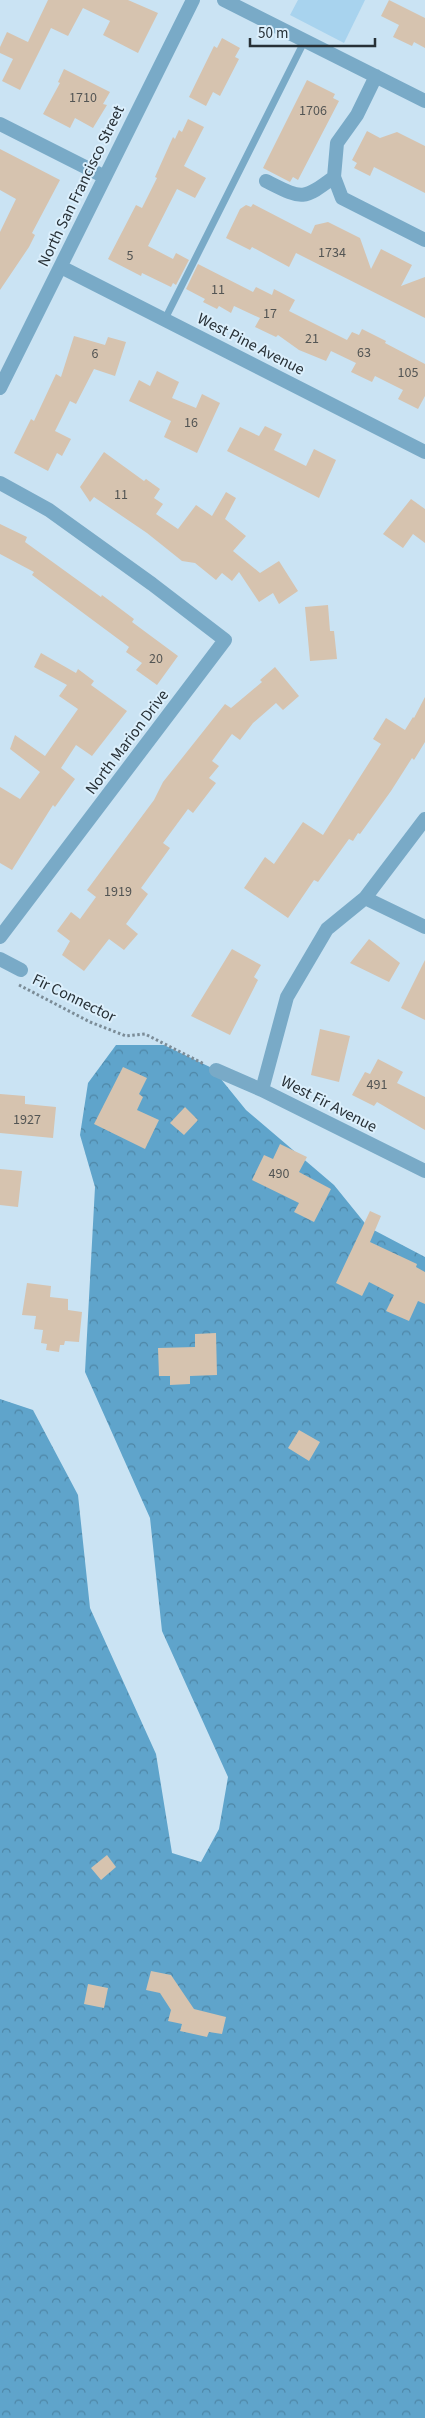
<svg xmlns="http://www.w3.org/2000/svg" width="425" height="2418" font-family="'Source Sans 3',sans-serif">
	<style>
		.forest { fill: url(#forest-crowns) }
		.garden { fill: #a8d3ee }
		.building { fill: #d6c3af }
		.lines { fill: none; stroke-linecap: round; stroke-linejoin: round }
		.path { stroke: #7b8c97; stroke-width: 3; stroke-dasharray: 2.5 2.5; stroke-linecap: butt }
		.lane { stroke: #79aac7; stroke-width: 7 }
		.street { stroke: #79aac7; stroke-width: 14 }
		.labels { text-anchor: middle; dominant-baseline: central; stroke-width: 4; stroke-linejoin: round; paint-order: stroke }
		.number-label { font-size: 14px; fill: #535554 }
		.street-label { font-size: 16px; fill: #273036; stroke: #dbeffc }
	</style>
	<defs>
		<pattern id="forest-crowns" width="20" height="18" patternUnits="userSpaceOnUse" patternTransform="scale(1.25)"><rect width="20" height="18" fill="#5fa4cb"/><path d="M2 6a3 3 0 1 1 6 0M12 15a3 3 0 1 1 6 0" fill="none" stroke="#4e86a6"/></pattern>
	</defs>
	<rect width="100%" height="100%" fill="#cae3f3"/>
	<path class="forest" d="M116,1045H164L212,1068L246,1110L334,1185L368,1227L425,1257V2418H0V1399L33,1410L78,1495L90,1608L156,1754L172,1853L201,1862L219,1829L228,1777L162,1631L150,1518L85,1372L95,1187L80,1135L88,1083Z"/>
	<path class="garden" d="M298,0H365L344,43L290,15Z"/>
	<path class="building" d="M48,0H128L158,13L138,53L103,35L110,21L83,8L68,36L51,28L20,90L2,81L13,59L0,53V47L7,32L28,42Z
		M389,0L425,18V48L414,42L412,46L393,37L399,25L381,16Z
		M222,38L240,48L235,57L239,59L220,96L213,92L206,106L189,97L214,46L217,48Z
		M64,69L110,92L103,104L107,105L93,128L75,118L70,128L43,114L60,83L58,82Z
		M307,80L335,94L333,98L339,101L298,180L293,177L290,182L263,168Z
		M188,119L204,127L184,166L206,178L195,198L177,189L148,246L173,259L176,253L189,260L176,285L173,283L171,287L142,273L141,276L108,259L136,205L142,208L157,178L155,177L173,137L175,139L179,130L182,132Z
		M367,131L380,138L397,132L425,146V193L374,167L370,176L354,168L357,163L352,160Z
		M0,149L60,180L32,233L35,235L29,247L0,290V232L16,199L0,190Z
		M253,204L311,234L315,225L328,222L360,238L371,269L381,249L412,265L401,286L425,277V318L296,253L289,267L252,247L250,250L226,238L240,209L246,205L251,207Z
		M198,264L253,292L256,287L272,295L274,289L295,300L289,311L347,340L352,332L359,335L362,329L386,341L385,343L425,364V396L418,409L398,399L403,390L375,376L372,382L351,372L356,363L331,351L326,361L299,350L278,335L276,337L255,327L260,318L234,306L231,313L219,306L217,309L203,302L205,299L186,289Z
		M74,336L105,345L108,337L126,342L115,376L94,369L76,404L70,401L55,431L71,439L62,456L57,453L48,471L14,453L31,419L34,421L56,374L61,377Z
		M157,371L179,382L172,398L196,408L202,394L220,403L197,453L164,437L171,421L129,401L139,380L150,386Z
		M265,426L282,434L274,450L306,466L314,449L336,460L319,498L227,451L240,427L259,436Z
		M104,452L144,481L146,479L160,489L154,498L163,504L156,514L178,529L196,505L212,516L226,492L236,498L225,519L246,536L233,551L260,573L279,561L298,591L279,604L273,593L259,602L239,572L232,581L222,573L216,580L195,563L182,561L147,533L94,497L90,502L80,487Z
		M411,499L425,509V543L413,534L403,548L383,534Z
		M0,524L27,537L25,542L101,597L102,595L134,619L132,622L178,656L157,685L136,670L142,663L126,652L129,647L32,575L34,572L0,554Z
		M328,605L330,631H334L337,659L310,661L305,607Z
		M41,653L76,673L78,669L94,681L91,685L127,711L92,756L76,745L61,768L75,779L55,807L53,805L12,870L0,863V787L20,799L40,772L10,749L15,735L45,756L78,709L59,696L67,685L34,667Z
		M275,667L299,696L283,710L276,703L253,723L240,740L232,734L212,761L219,766L209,778L216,783L193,813L188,809L163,843L170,848L141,888L148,894L126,924L138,934L124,950L109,939L84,971L62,955L70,941L57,931L71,912L80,919L96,897L87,890L154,800L163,782L225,704L231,708L262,682L260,680Z
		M425,697V742L414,760L412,758L391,791L360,834L358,833L353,841L349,839L318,882L314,880L288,918L244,888L265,857L274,864L303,822L323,835L381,744L373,739L386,718L405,730L413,717L414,718Z
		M369,939L400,963L389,982L350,963Z
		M232,949L261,965L254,977L258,980L230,1035L191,1016Z
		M425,960V1020L401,1008Z
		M320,1029L350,1036L339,1082L311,1075Z
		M378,1059L403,1072L397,1083L425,1097V1130L377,1102L374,1106L352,1095L365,1072L370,1074Z
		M123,1067L147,1078L139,1094L143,1097L137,1110L159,1120L145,1149L94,1124Z
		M0,1094L25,1096V1104L56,1107L53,1138L0,1133Z
		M185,1107L198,1120L184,1135L170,1123Z
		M280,1144L307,1157L299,1172L331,1189L314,1222L294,1212L299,1203L252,1180L264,1155L273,1159Z
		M0,1169L22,1171L18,1207L0,1205Z
		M370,1211L381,1216L370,1242L417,1264L416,1267L425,1272V1304L418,1301L409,1321L386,1311L394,1295L369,1282L362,1296L336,1283Z
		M27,1283L51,1286L50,1297L68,1299V1310L82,1312L79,1342L65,1341L64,1345H60L59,1352L46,1350L47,1344L41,1343L43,1330L34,1329L36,1316L22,1315Z
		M216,1333L217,1375L190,1376V1384L170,1385V1376H159L158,1348L195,1347V1334Z
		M299,1430L320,1442L309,1461L288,1448Z
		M107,1855L116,1867L101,1880L91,1868Z
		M151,1971L171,1975L194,2009L226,2017L222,2034L209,2032L207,2037L180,2031L182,2024L168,2021L171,2010L160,1993L146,1990Z
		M88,1984L108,1988L104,2008L84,2004Z"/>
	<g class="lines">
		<path class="path" d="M19,985L90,1022L126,1036L145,1034L204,1064"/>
		<path class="lane" d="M165,319L305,40"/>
		<path class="street" d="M224,0L425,101
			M376,76L357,115L337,143L334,177L342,198L425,240
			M0,124L105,177
			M266,181C302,199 302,201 334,177
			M61,267L425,452
			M0,388L193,0
			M0,483L49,510L152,584L225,640L0,937
			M365,898L425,927
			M0,959L21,970
			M216,1070L262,1090L425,1171
			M262,1090L287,997L327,929L365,898L425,819"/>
	</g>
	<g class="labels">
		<g class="number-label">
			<text x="83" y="98">1710</text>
			<text x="313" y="111">1706</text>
			<text x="332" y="253">1734</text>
			<text x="130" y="256">5</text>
			<text x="218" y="290">11</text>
			<text x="270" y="314">17</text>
			<text x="312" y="339">21</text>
			<text x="364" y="353">63</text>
			<text x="95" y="354">6</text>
			<text x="408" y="373">105</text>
			<text x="191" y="423">16</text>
			<text x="121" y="495">11</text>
			<text x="156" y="659">20</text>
			<text x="118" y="892">1919</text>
			<text x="377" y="1085">491</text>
			<text x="27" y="1120">1927</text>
			<text x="279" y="1174">490</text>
		</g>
		<g class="street-label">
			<text transform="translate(81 186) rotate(-64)">North San Francisco Street</text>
			<text transform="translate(251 344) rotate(27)">West Pine Avenue</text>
			<text transform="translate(127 742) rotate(-53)">North Marion Drive</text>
			<text transform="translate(74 998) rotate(26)">Fir Connector</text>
			<text transform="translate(329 1104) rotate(27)">West Fir Avenue</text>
		</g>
	</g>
	<path d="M250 38v8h125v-8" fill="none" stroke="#273036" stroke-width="2.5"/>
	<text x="258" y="38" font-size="15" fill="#273036" stroke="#dbeffc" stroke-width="4" paint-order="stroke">50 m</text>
</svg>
